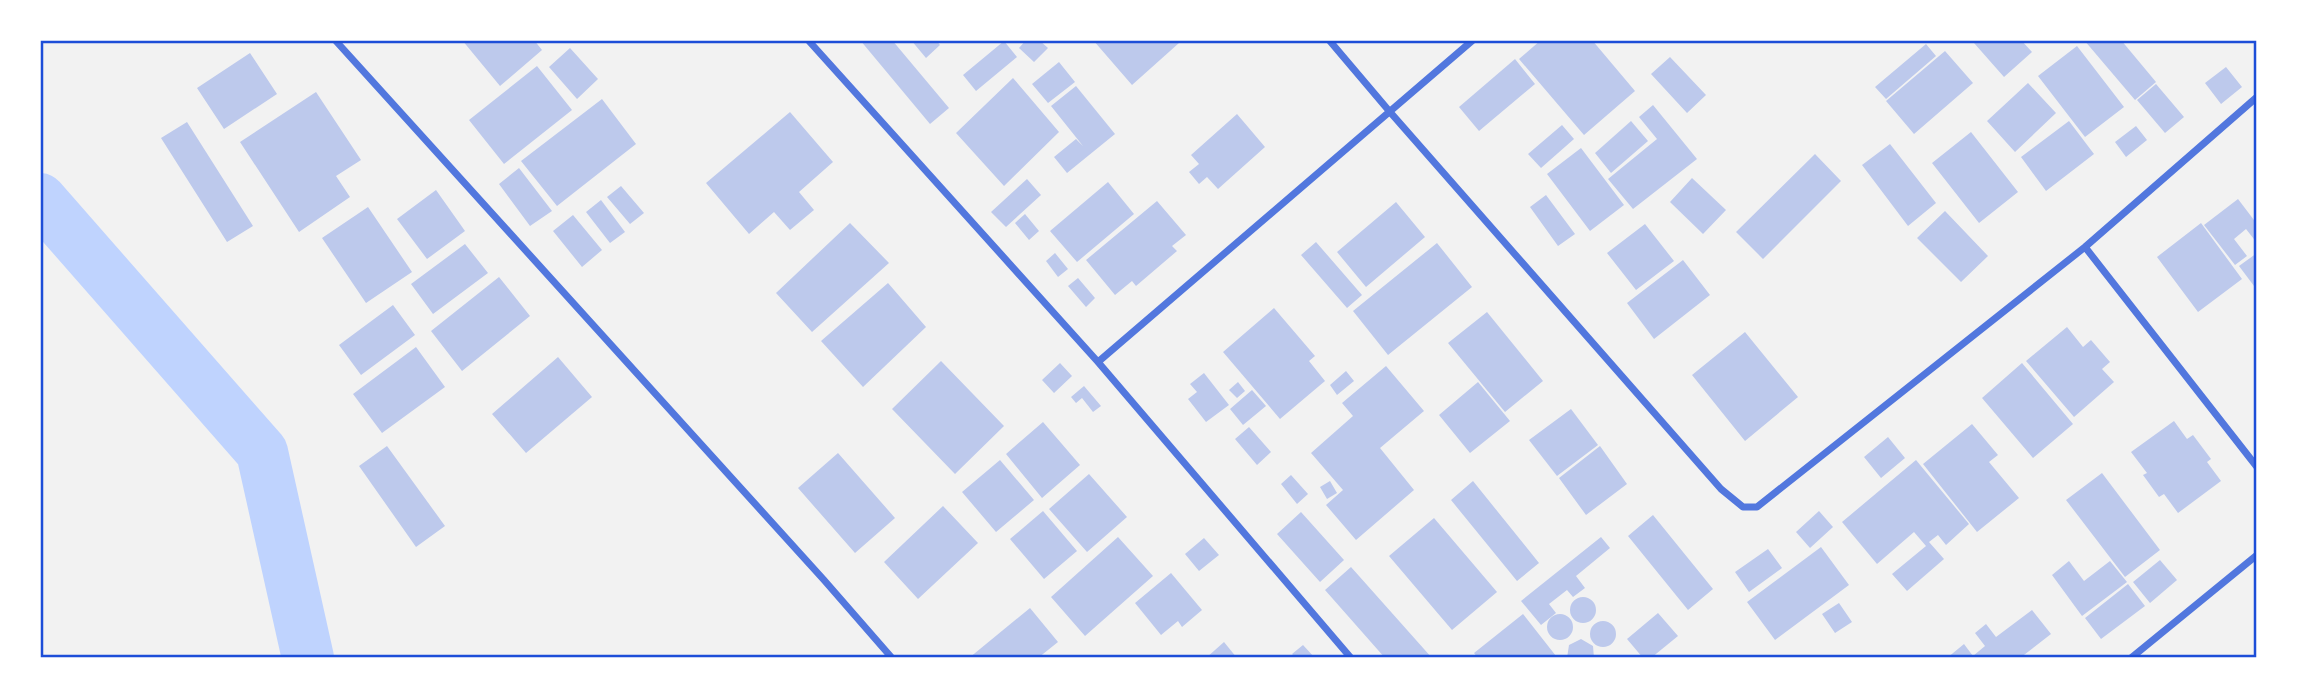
<svg xmlns="http://www.w3.org/2000/svg" width="2297" height="698" font-family="'Titillium Web',sans-serif">
	<style>
		.lines { fill: none; stroke-linecap: round; stroke-linejoin: round }
		.river { stroke: #bfd3fe; stroke-width: 52 }
		.building { fill: #bdc9ec }
		.minor { stroke: #5277de; stroke-width: 7 }
		.neatline { fill: none; stroke: #1d4ed8; stroke-width: 2.5 }
	</style>
	<rect width="100%" height="100%" fill="#f2f2f2"/>
	<g class="lines">
		<path class="river" d="M40,199L262,452L308,658"/>
	</g>
	<path class="building" d="M462,40H534L542,50L500,86Z
		M860,40H892L949,108L930,124Z
		M911,40H936L940,45L926,58Z
		M1026,40H1039L1048,48L1034,62L1019,48Z
		M1093,40H1176L1179,43L1132,85Z
		M1541,40H1592L1635,91L1584,135L1519,59Z
		M1977,40H2021L2032,52L2004,77L1974,43Z
		M2084,40H2121L2156,82L2135,100Z
		M1004,41L1017,57L976,91L963,75Z
		M1926,44L1936,56L1886,99L1875,87Z
		M2077,46L2124,107L2085,137L2038,76Z
		M570,48L598,79L577,99L549,67Z
		M1945,51L1973,83L1914,134L1886,101Z
		M250,53L277,94L224,129L197,88Z
		M1670,57L1706,95L1687,113L1651,74Z
		M1515,59L1535,84L1479,131L1459,107Z
		M1059,62L1075,82L1048,103L1032,84Z
		M537,66L572,110L504,164L469,120Z
		M2226,67L2242,87L2221,104L2205,83Z
		M1013,78L1059,132L1004,186L956,133Z
		M2028,83L2056,113L2015,152L1987,121Z
		M2156,84L2184,117L2165,133L2137,100Z
		M1076,86L1115,134L1067,173L1054,157L1076,139L1083,146L1051,106Z
		M316,92L361,160L336,176L350,197L299,232L240,142Z
		M602,99L636,144L557,206L521,161Z
		M1653,105L1697,159L1633,209L1608,179L1657,139L1639,117Z
		M790,112L833,162L799,192L814,210L790,230L774,212L749,234L706,183Z
		M1237,114L1265,147L1218,189L1207,177L1199,184L1189,172L1199,164L1191,155Z
		M1631,121L1648,141L1611,173L1595,153Z
		M2069,121L2094,154L2046,191L2021,157Z
		M187,122L253,226L227,242L161,138Z
		M1562,125L1574,139L1541,168L1528,154Z
		M2136,126L2147,140L2126,157L2115,142Z
		M1971,132L2018,192L1979,223L1932,163Z
		M1890,144L1936,203L1908,226L1862,165Z
		M1581,148L1624,205L1590,231L1547,174Z
		M1815,154L1841,181L1763,259L1736,232Z
		M519,168L552,211L530,226L499,184Z
		M1692,178L1726,210L1703,234L1670,202Z
		M1027,179L1041,195L1006,227L991,212Z
		M1108,182L1134,214L1077,262L1050,231Z
		M621,186L644,213L630,224L607,197Z
		M436,190L465,231L427,259L397,219Z
		M1546,195L1575,234L1558,246L1530,207Z
		M2238,199L2257,224V243L2246,229L2234,239L2247,256L2235,265L2204,225Z
		M601,200L625,232L610,243L586,212Z
		M1157,201L1186,235L1172,246L1177,251L1136,286L1132,281L1115,295L1086,260Z
		M1396,202L1425,237L1366,287L1337,252Z
		M368,207L412,272L366,303L322,238Z
		M1945,211L1988,256L1961,282L1917,238Z
		M1025,214L1039,231L1029,240L1015,223Z
		M573,215L602,250L582,267L553,231Z
		M850,223L889,263L812,332L776,293Z
		M2201,223L2242,279L2198,312L2157,257Z
		M1645,224L1674,261L1636,290L1607,253Z
		M1316,242L1362,295L1347,308L1301,255Z
		M1437,243L1472,287L1388,355L1353,311Z
		M465,244L488,273L433,314L411,284Z
		M1055,253L1068,269L1058,277L1046,261Z
		M2257,253V290L2239,266Z
		M1683,260L1710,295L1654,339L1627,303Z
		M499,277L530,316L462,371L431,331Z
		M1078,278L1095,298L1086,307L1068,286Z
		M888,283L926,327L863,387L821,341Z
		M393,305L415,335L361,375L339,345Z
		M1274,308L1315,356L1309,361L1325,381L1280,419L1223,352Z
		M1487,312L1543,381L1505,412L1448,343Z
		M2067,327L2083,347L2091,340L2110,362L2102,369L2114,382L2074,417L2026,361Z
		M1745,332L1798,397L1745,441L1692,375Z
		M416,347L445,387L382,433L353,394Z
		M558,357L592,397L526,453L492,414Z
		M941,361L1004,426L955,474L892,409Z
		M1060,363L1072,376L1054,393L1042,380Z
		M2022,363L2073,424L2033,458L1982,398Z
		M1386,366L1424,411L1380,448L1414,490L1356,540L1326,505L1343,490L1311,453L1353,416L1342,403Z
		M1346,371L1354,381L1337,395L1330,385Z
		M1204,373L1229,405L1206,422L1188,399L1197,392L1190,384Z
		M1238,382L1245,391L1237,398L1229,390Z
		M1478,382L1510,421L1470,453L1439,415Z
		M1084,386L1101,406L1093,412L1082,398L1076,403L1071,397Z
		M1252,390L1266,406L1243,425L1230,409Z
		M1571,409L1598,445L1557,476L1529,440Z
		M2174,421L2187,439L2193,435L2211,459L2207,462L2221,481L2178,513L2164,494L2159,497L2143,475L2147,473L2131,452Z
		M1043,422L1080,465L1042,498L1006,454Z
		M1972,424L1998,455L1989,462L2019,498L1977,532L1923,464Z
		M1249,427L1271,452L1257,465L1235,439Z
		M1888,437L1905,458L1881,478L1864,457Z
		M387,446L445,526L416,547L359,466Z
		M1600,446L1627,484L1586,515L1559,478Z
		M838,453L895,518L855,553L798,488Z
		M1000,460L1034,500L996,532L962,492Z
		M1916,460L1969,524L1946,545L1938,535L1929,542L1944,559L1907,591L1892,574L1926,546L1914,532L1877,564L1842,522Z
		M2102,473L2160,550L2125,577L2066,500Z
		M1089,474L1127,517L1087,552L1049,509Z
		M1291,475L1308,494L1297,504L1281,484Z
		M1330,481L1337,493L1327,499L1320,487Z
		M1473,481L1539,563L1517,581L1451,500Z
		M943,506L978,543L918,599L884,562Z
		M1043,511L1077,551L1044,579L1010,539Z
		M1819,511L1833,527L1810,548L1796,532Z
		M1301,512L1344,560L1320,582L1277,534Z
		M1653,515L1713,589L1688,610L1628,536Z
		M1434,518L1497,592L1452,630L1389,556Z
		M1118,537L1153,576L1085,636L1051,597Z
		M1601,537L1610,548L1576,576L1585,588L1573,597L1567,590L1549,604L1556,613L1541,625L1521,601Z
		M1204,538L1219,555L1199,571L1185,554Z
		M1821,547L1849,585L1775,640L1747,602Z
		M1768,549L1782,568L1749,592L1735,572Z
		M2160,560L2177,580L2150,603L2133,582Z
		M2069,561L2084,581L2110,561L2127,582L2082,616L2052,575Z
		M1351,567L1432,658H1385L1325,590Z
		M1171,573L1202,610L1182,627L1178,621L1161,635L1135,603Z
		M2128,584L2145,606L2101,639L2085,618Z
		M1570 610a13 13 0 1 1 26 0a13 13 0 1 1-26 0Z
		M1839,603L1852,622L1835,633L1822,614Z
		M1030,608L1058,642L1038,658H969Z
		M2032,610L2051,634L2020,658H1947L1964,644L1973,656L1985,646L1975,633L1986,624L1996,637Z
		M1658,613L1678,636L1651,658H1643L1627,639Z
		M1547 627a13 13 0 1 1 26 0a13 13 0 1 1-26 0Z
		M1523,614L1556,656L1554,658H1478L1474,653Z
		M1590 634a13 13 0 1 1 26 0a13 13 0 1 1-26 0Z
		M1581,639L1593,646L1594,658H1567L1569,645Z
		M1224,642L1237,658H1206Z
		M1303,645L1315,658H1296L1292,654Z"/>
	<g class="lines">
		<path class="minor" d="M335,40L824,580L892,658
			M808,40L1098,362L1351,658
			M1329,40L1390,112L1721,489L1743,507H1757L2085,247L2257,97
			M2085,247L2257,467
			M1098,362L1473,40
			M2131,658L2257,555"/>
	</g>
	<rect width="2297" height="698" fill="none" stroke="#ffffff" stroke-width="84"/>
	<rect x="42" y="42" width="2213" height="614" class="neatline"/>
</svg>
